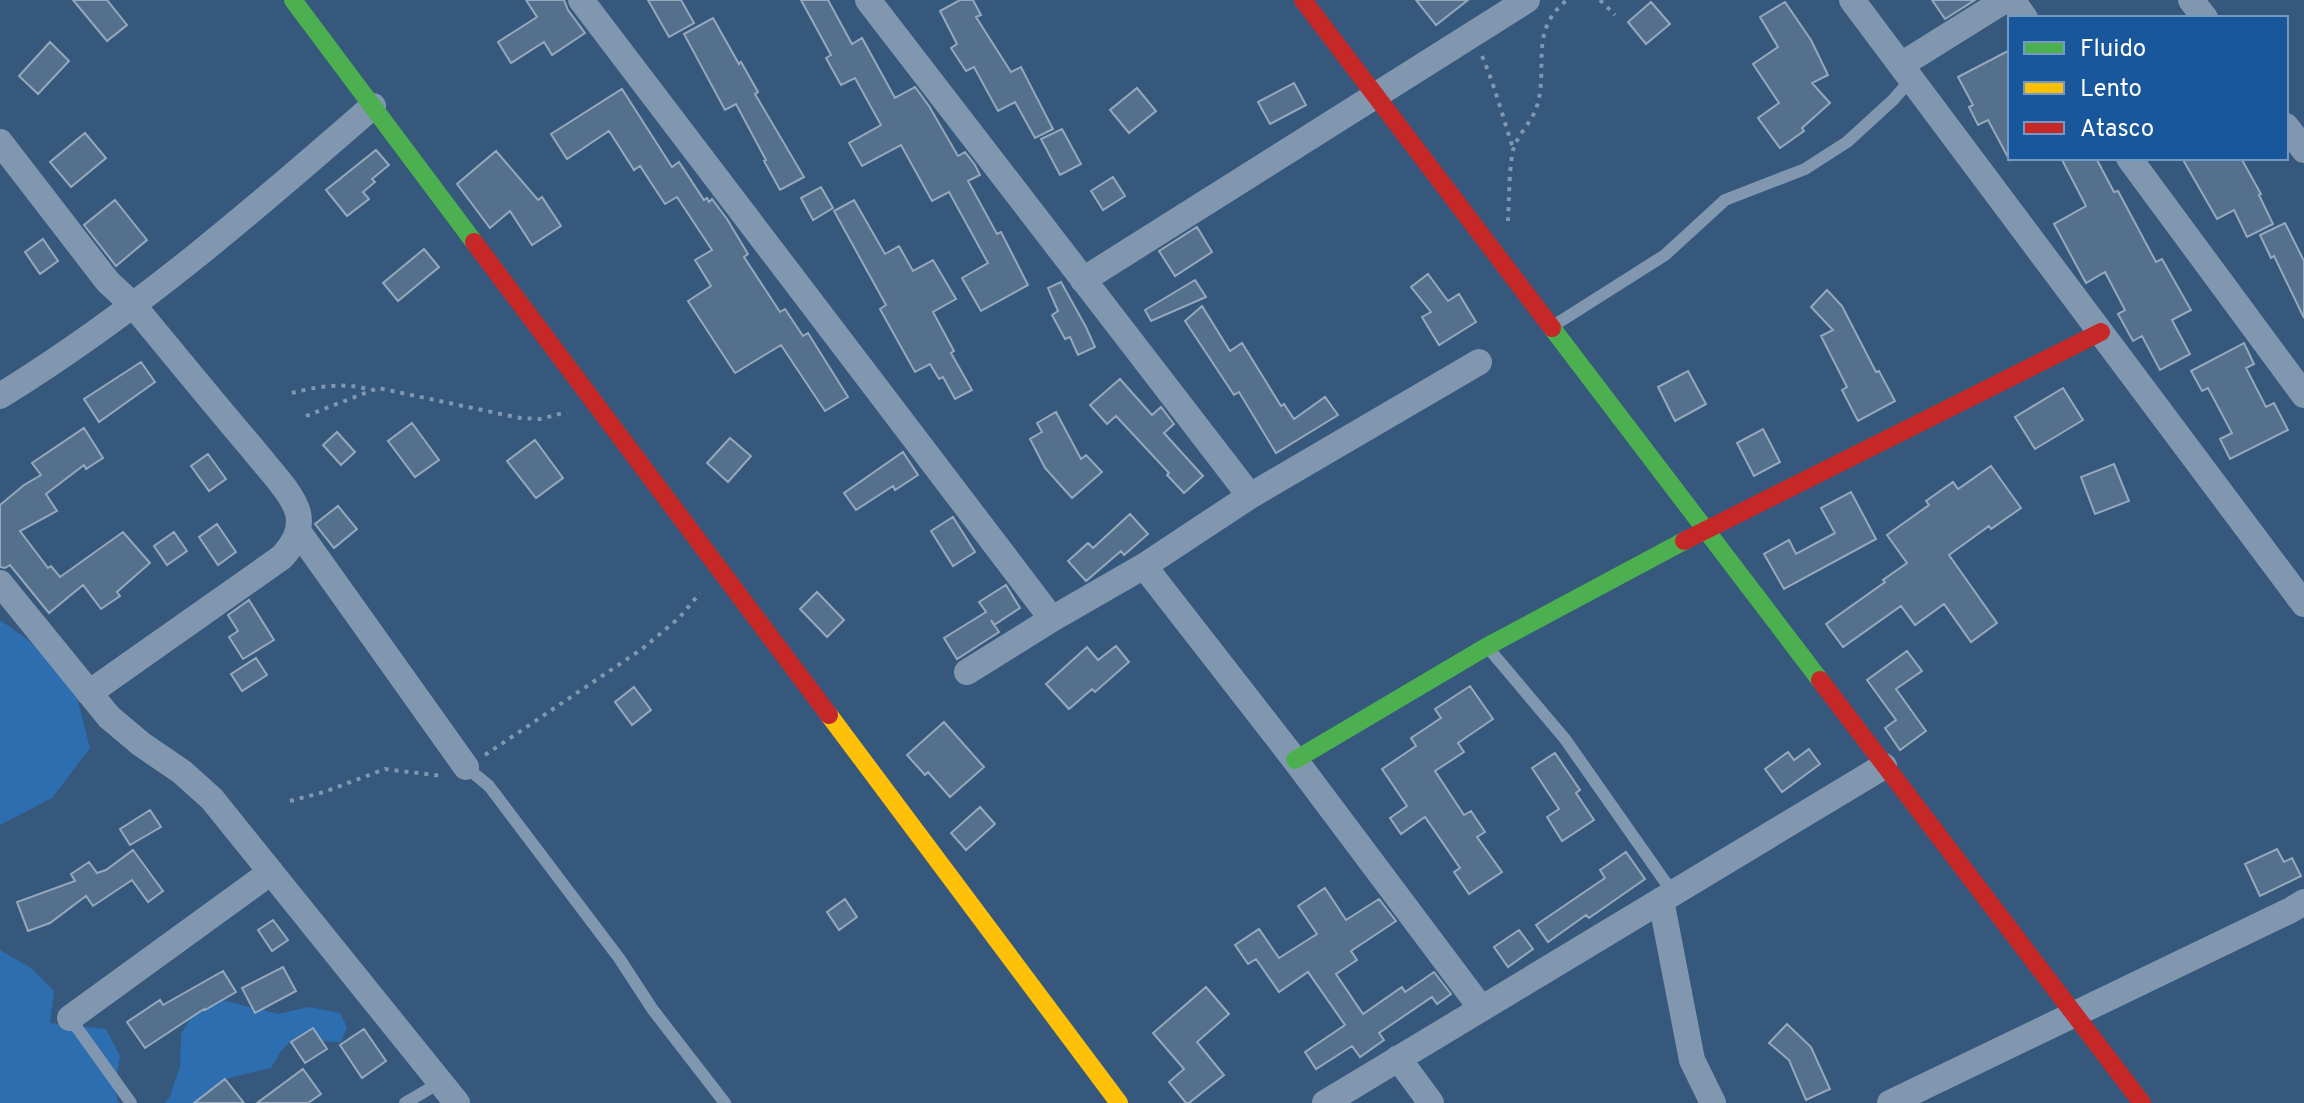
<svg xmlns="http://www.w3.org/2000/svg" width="2304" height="1103" font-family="Overpass,sans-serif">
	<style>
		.green { fill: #2c6eb0 }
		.building { fill: #55708d; stroke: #95a8bc; stroke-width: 2 }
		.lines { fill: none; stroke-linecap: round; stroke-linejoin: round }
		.path { stroke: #8197af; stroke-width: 4; stroke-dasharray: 4 6; stroke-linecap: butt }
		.lane { stroke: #8197af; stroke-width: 12 }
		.street { stroke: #8197af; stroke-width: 26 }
		.fast { stroke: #4caf50; stroke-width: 18 }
		.slow { stroke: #ffc107; stroke-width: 18 }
		.jam { stroke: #c62828; stroke-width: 18 }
	</style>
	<rect width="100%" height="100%" fill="#36587d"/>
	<path class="green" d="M0,620L27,639L74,686L90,748L52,798L0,825Z
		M0,950L31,968L54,991L50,1023L106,1029L120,1056L115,1087L118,1103H0Z
		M214,998L278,1014L309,1007L340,1013L347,1027L341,1042L292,1040L281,1051L271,1068L225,1079L208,1103H165L170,1096L180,1066L181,1034L199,1005Z"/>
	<path class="building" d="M73,0H107L127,25L107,41Z
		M526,0H564L568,10L585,33L552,55L544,42L511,63L498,42L537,17Z
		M648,0H681L694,23L669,37Z
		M801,0H828L852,44L862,38L895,98L915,87L929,106L958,156L965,152L975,165L980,175L968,181L997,234L1001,232L1028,285L981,311L962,278L988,263L949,192L932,201L901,145L862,166L849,143L881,125L855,78L841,85L826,58L831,55Z
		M960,0H973L981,15L976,17L1011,72L1021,67L1053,129L1035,138L1015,102L998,111L974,67L966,71L951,48L957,44L940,11Z
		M1416,0H1468L1436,25Z
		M1932,0H1975L1945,19Z
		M1651,2L1670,24L1646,44L1628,22Z
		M1785,2L1811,40L1828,75L1812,83L1830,103L1802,128L1804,131L1780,148L1758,118L1779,103L1753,64L1778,47L1760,17Z
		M713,18L739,64L741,62L758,92L755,94L804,177L780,190L764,161L766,160L736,104L725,110L684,34Z
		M50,42L69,61L38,94L19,76Z
		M2010,50V161L1988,120L1978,125L1969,107L1973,105L1958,77Z
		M1294,83L1306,105L1270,124L1258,102Z
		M1137,88L1156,111L1129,133L1110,110Z
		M622,89L672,167L679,162L704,200L707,198L709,202L712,199L727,219L748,254L744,257L780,312L785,309L803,336L808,333L848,397L825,411L781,345L735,373L688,301L711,286L695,260L712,250L677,197L665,204L640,166L634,170L609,131L567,159L551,134Z
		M1062,129L1081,164L1060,175L1041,139Z
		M85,133L106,158L71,187L50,162Z
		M376,150L389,165L372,179L375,182L363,192L369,199L347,216L326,190Z
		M496,151L538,200L542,197L561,226L532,245L510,211L490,228L457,184Z
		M2061,158H2096L2114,192L2118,191L2156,262L2162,259L2191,310L2172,320L2190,354L2160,370L2142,336L2133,341L2118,314L2125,310L2105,272L2086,283L2054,224L2086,206Z
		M2182,158H2241L2261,194L2259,195L2273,224L2247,237L2234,210L2217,219Z
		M1113,177L1125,196L1103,210L1091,191Z
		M821,187L833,208L813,220L801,198Z
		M115,200L147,240L116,266L84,225Z
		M854,200L885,254L899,246L913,271L933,260L956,299L933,312L954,351L951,353L972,390L955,399L943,377L939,379L930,364L915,372L880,309L886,305L834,211Z
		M2285,223L2304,261V318L2274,256L2271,258L2260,235Z
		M1197,227L1212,252L1175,276L1159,251Z
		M43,239L58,261L40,274L25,252Z
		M424,249L439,267L398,301L383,283Z
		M1428,274L1448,301L1459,294L1476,322L1439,345L1422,317L1431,312L1411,287Z
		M1195,280L1206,297L1151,321L1145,310Z
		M1061,282L1086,327L1095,347L1078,355L1070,337L1065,339L1052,315L1058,311L1048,288Z
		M1827,290L1842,306L1876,372L1879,371L1895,401L1858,421L1842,390L1847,387L1821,336L1833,330L1811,307Z
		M1202,306L1230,351L1242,343L1281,406L1284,404L1294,419L1325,397L1338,415L1276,453L1239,392L1234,395L1185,321Z
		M2244,343L2254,364L2246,368L2266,407L2274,403L2288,430L2230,459L2220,439L2232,433L2208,388L2202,391L2191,371Z
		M141,362L155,382L99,422L84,399Z
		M1688,371L1706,404L1675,421L1658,387Z
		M1120,379L1152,415L1161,407L1174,424L1164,433L1203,476L1184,493L1167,475L1169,473L1116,416L1107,424L1090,405Z
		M2063,388L2083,420L2035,449L2015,417Z
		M1056,412L1081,459L1086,455L1102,472L1072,498L1045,468L1030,439L1042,432L1037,423Z
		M412,423L439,460L415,477L388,441Z
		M84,428L103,458L86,469L84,465L46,494L57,511L20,531L48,568L51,566L60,577L123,532L150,563L117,592L120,596L101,609L83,585L49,613L10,565L5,568L0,567V505L24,485L41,475L32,463Z
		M1763,429L1780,462L1754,476L1737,443Z
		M337,432L355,452L341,465L323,445Z
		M730,438L751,456L728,482L707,463Z
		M535,440L563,478L536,498L507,461Z
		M903,452L918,475L895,490L893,486L856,510L844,493Z
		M208,454L226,479L209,491L191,466Z
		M2114,464L2129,501L2095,514L2081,477Z
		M1991,466L2021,508L1991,529L1989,526L1949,555L1997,623L1971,642L1944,604L1915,625L1901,606L1843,647L1826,624L1885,582L1883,580L1907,563L1887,535L1929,505L1926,501L1953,482L1958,489Z
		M1851,492L1876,539L1784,589L1764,554L1789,540L1796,554L1835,533L1821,508Z
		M338,506L357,529L334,548L315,524Z
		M1130,514L1148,534L1124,555L1121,551L1086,581L1068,561L1088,543L1093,548Z
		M953,517L975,552L953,566L931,531Z
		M217,524L236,552L218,565L199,537Z
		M174,532L187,551L167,565L154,546Z
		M1006,585L1020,608L994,625L991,620L999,632L957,659L944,638L986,612L979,602Z
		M817,592L844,620L827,637L800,609Z
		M249,600L274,640L243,659L229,637L238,631L228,615Z
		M1116,646L1129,662L1095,692L1092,689L1069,709L1046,684L1087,647L1098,660Z
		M1907,651L1922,671L1896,689L1926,731L1900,750L1885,728L1896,720L1867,680Z
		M256,658L267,675L242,691L231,674Z
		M1470,686L1493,719L1458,743L1464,752L1435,771L1464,815L1471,811L1485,832L1477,837L1502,872L1469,894L1454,872L1460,868L1425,817L1401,834L1390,818L1407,806L1382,769L1416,746L1411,738L1441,718L1435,709Z
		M634,687L651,710L632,725L615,702Z
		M944,722L984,767L950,797L928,772L925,775L907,755Z
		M1809,749L1820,764L1782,792L1765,769L1788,752L1794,760Z
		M1555,753L1580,790L1576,793L1594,820L1562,841L1547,817L1559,809L1532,768Z
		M980,807L995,824L966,850L951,833Z
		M150,810L161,827L130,845L120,829Z
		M2277,849L2284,862L2292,858L2301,876L2260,896L2245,864Z
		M133,850L163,891L148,902L132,880L93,906L86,896L50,923L28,931L17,902L75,881L71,874L89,862L97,873L106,870Z
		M1626,852L1645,879L1589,918L1586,915L1548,942L1536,925L1605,878L1600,870Z
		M1325,888L1346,920L1379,899L1396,921L1351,951L1357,960L1336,974L1363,1014L1402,987L1405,992L1434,972L1451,994L1437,1004L1432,997L1379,1033L1384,1040L1360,1057L1352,1046L1316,1069L1305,1052L1345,1025L1308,972L1279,992L1256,959L1248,964L1235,945L1259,929L1279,958L1317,934L1298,906Z
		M845,899L857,917L839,930L827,912Z
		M273,920L288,940L272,951L258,930Z
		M1519,930L1533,949L1508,967L1494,947Z
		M283,967L296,991L255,1013L242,988Z
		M223,971L236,992L205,1010L204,1009L145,1048L127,1022L160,1000L163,1005Z
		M1206,987L1229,1014L1197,1042L1224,1075L1189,1103H1186L1169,1082L1184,1069L1153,1033Z
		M1787,1024L1811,1047L1830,1089L1806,1100L1789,1060L1769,1043Z
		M313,1028L327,1049L305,1063L291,1042Z
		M364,1029L386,1061L362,1078L340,1045Z
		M303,1069L321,1094L308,1103H257Z
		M225,1079L244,1103H194Z"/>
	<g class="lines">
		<path class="path" d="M1600,0L1615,15
			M1482,56C1495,86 1503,118 1513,148
			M1508,221C1509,204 1509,162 1514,147C1519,134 1531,122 1536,109C1550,68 1527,32 1567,0
			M292,393C314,387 345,382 367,389
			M306,416L378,388L520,418L540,419L567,412
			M485,755L642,649L679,618L700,593
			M290,801L324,792L385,769L442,776"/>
		<path class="lane" d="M1553,326L1665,255L1725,200L1805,169L1847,142L1893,100L1912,78
			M1489,649L1565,739L1673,893
			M466,767L489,786L619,958L653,1010L725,1103
			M70,1018L131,1103
			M405,1103L441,1082"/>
		<path class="street" d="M581,0L1052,619
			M868,0L1250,496
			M1852,0L2304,604
			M2012,0L2025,18
			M2191,0L2205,18
			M1901,65L2005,0
			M2286,126L2304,150
			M0,142L108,282L133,305C173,353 212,401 252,448C265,465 293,493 298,513C302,531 293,545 282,557L89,693
			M2129,158L2304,395
			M1083,280L1527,0
			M0,396C135,313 254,210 373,106
			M298,531L466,767
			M1144,566L1295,760L1481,1008
			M0,583L109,717L141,744L182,772L212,799L457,1103
			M967,672L1052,619L1144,566L1250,496L1479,362
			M1661,900L1692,1060L1713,1103
			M70,1018L271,872
			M1398,1058L1431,1103
			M1325,1103L1884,766
			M1890,1103L2291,910L2304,902"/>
		<path class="fast" d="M293,0L474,242
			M1552,328L1820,680
			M1295,760L1486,647L1684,541"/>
		<path class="slow" d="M829,715L1119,1103"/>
		<path class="jam" d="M1303,0L1552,328
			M474,242L829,715
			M1684,541L2101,332
			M1820,680L2142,1103"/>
	</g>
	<rect x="2008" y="16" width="280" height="144" fill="#18579b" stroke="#749ac3" stroke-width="2"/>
	<rect x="2024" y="42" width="40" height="12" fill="#4caf50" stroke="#749ac3" stroke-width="2"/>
	<text x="2080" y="56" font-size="24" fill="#ffffff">Fluido</text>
	<rect x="2024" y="82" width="40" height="12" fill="#ffc107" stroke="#749ac3" stroke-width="2"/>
	<text x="2080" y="96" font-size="24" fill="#ffffff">Lento</text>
	<rect x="2024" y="122" width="40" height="12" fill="#c62828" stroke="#749ac3" stroke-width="2"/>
	<text x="2080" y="136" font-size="24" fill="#ffffff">Atasco</text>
</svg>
